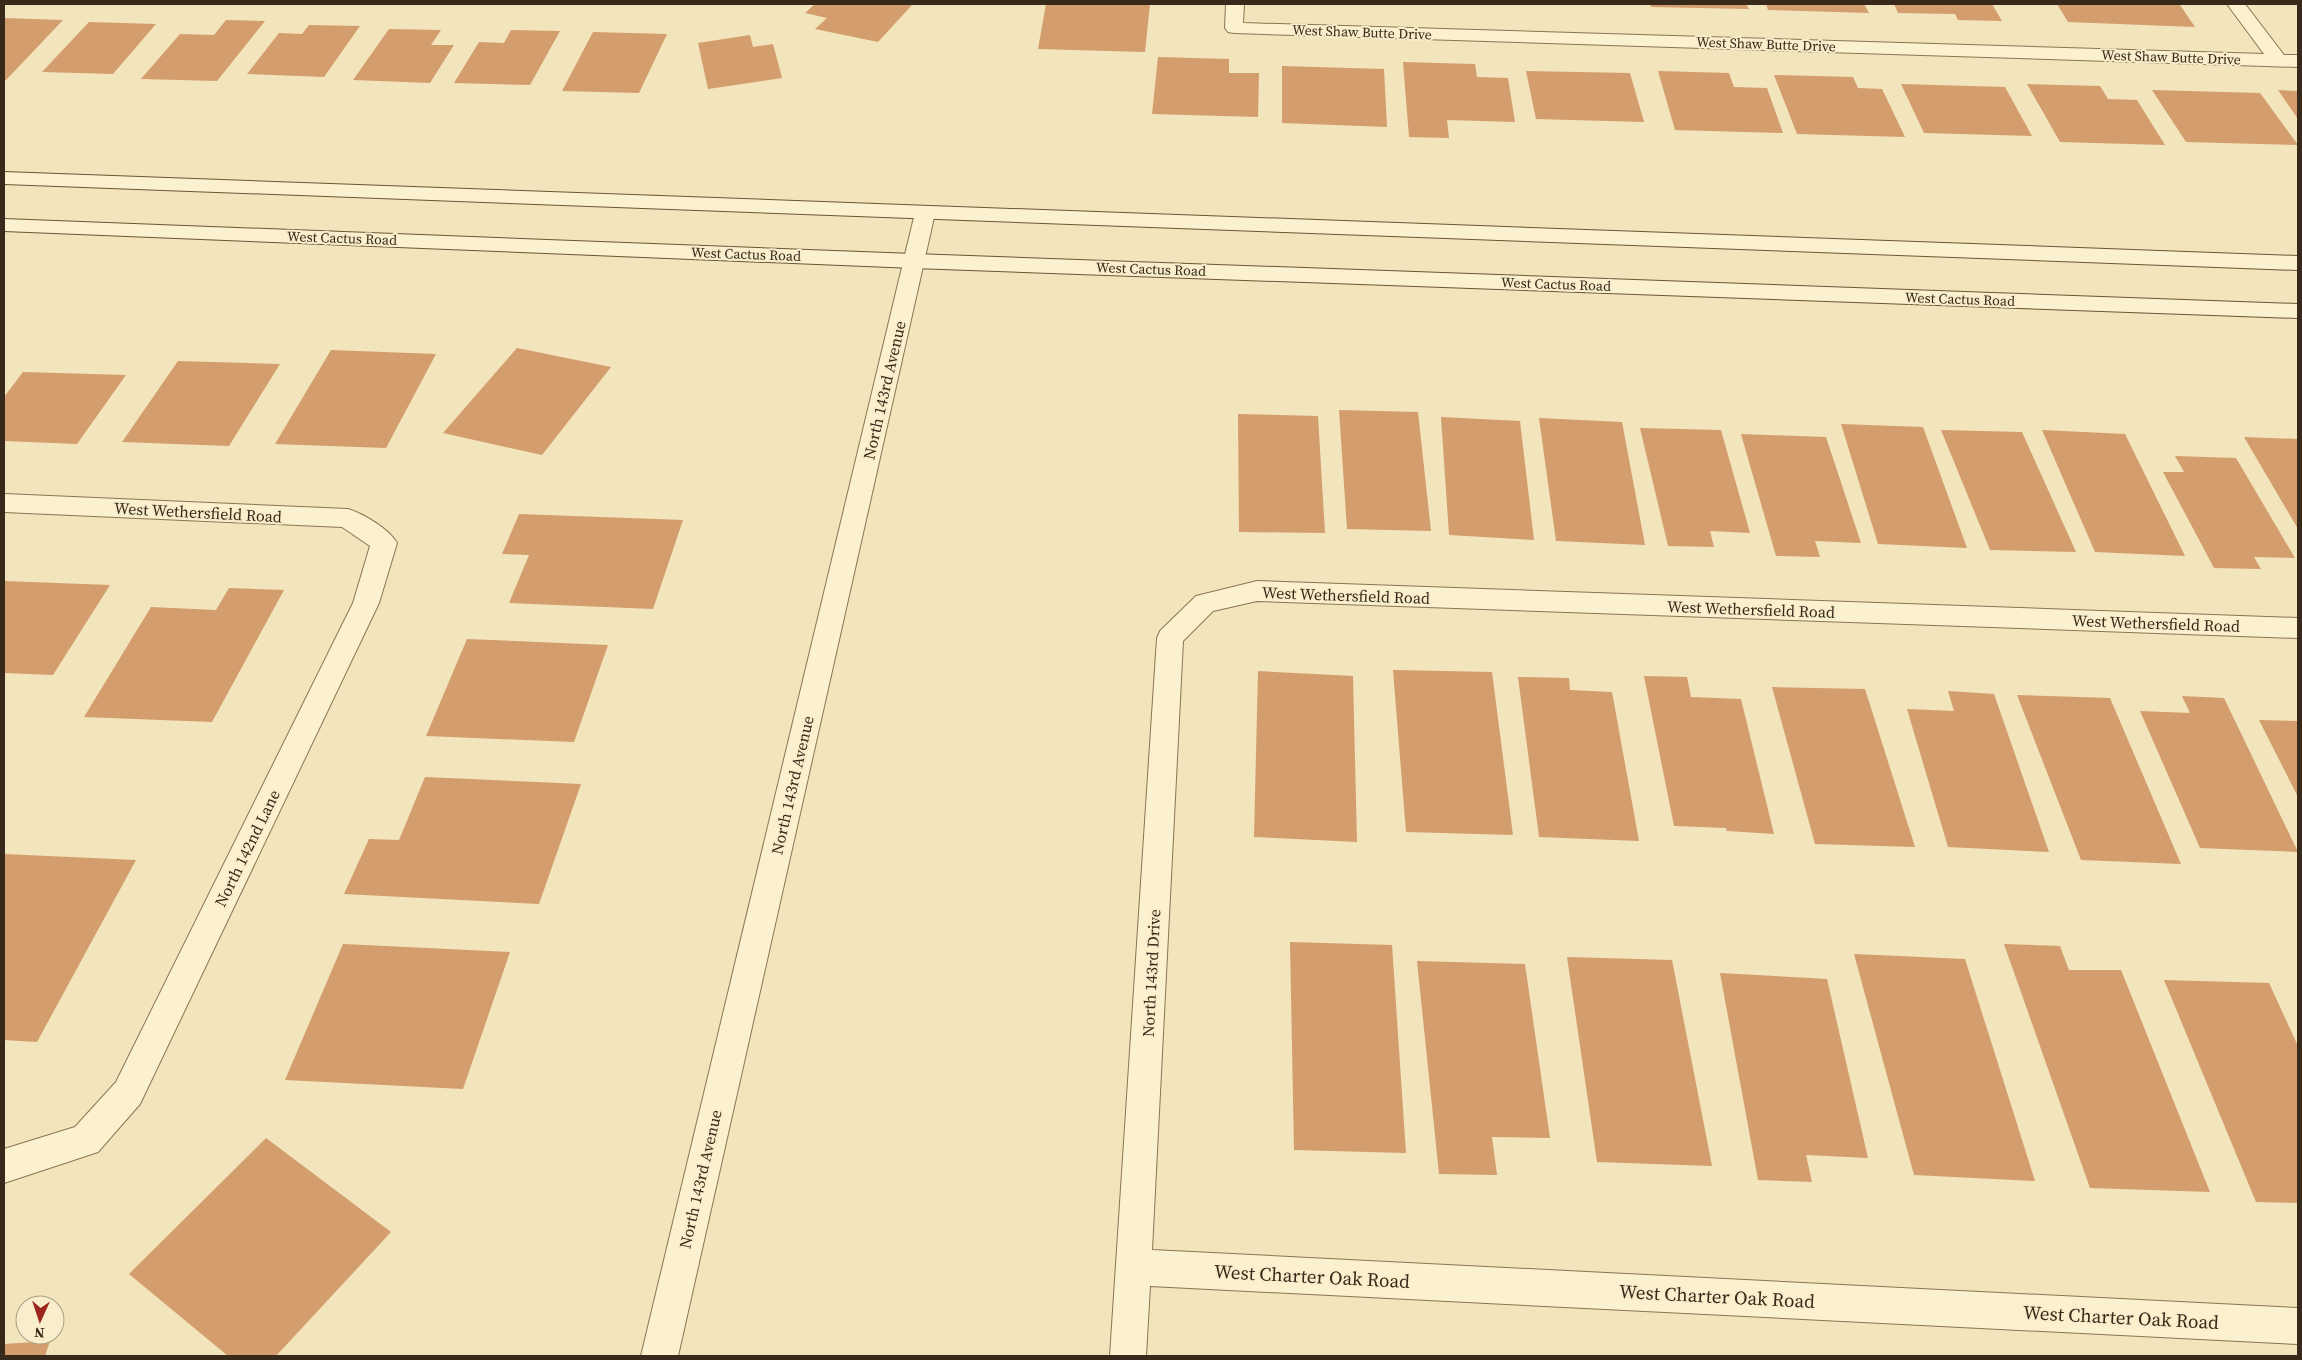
<svg xmlns="http://www.w3.org/2000/svg" width="2302" height="1360" font-family="'Source Serif 4',serif">
	<style>
		.building { fill: #d39d6d }
		.lines { fill: none; stroke-linecap: round; stroke-linejoin: round }
		.street-casing { stroke: #8a7454; stroke-width: 2 }
		.secondary-casing { stroke: #6c5437; stroke-width: 2 }
		.street { fill: #fcf1cf; fill-rule: evenodd }
		.secondary { fill: #fcf1cf; fill-rule: evenodd }
		.labels { text-anchor: middle; dominant-baseline: central; stroke-width: 4; stroke-linejoin: round; paint-order: stroke }
		.far-street-label { font-size: 14px; fill: #382a1a; stroke: #f8eecb }
		.street-label { font-size: 16px; fill: #382a1a; stroke: #f8eecb }
		.near-street-label { font-size: 19px; fill: #382a1a; stroke: #f8eecb }
	</style>
	<rect width="100%" height="100%" fill="#f2e4bb"/>
	<path class="building" d="M815,4H907L912,5L878,42L815,29L827,18L805,13Z
		M1046,4H1150L1145,52L1038,49Z
		M1650,4H1746L1749,9L1651,7Z
		M1766,4H1864L1869,13L1768,10Z
		M1894,4H1992L2002,21L1958,20L1955,14L1898,13Z
		M2057,4L2180,5L2195,27L2068,22Z
		M4,18L63,20L6,80H4Z
		M226,20L265,21L217,81L141,79L180,34L214,35Z
		M89,22L156,24L113,74L42,72Z
		M309,25L360,26L324,77L247,74L279,33L302,34Z
		M389,29L441,30L431,45H454L430,83L353,80Z
		M511,30L560,31L530,85L454,83L479,42L504,43Z
		M593,32L667,34L639,93L562,91Z
		M750,35L753,47L773,44L782,78L708,89L698,43Z
		M1158,57L1229,59V73H1259L1258,117L1152,114Z
		M1403,62L1475,64L1477,77L1508,78L1515,122L1447,120L1449,138L1409,137Z
		M1282,66L1384,69L1387,127L1282,123Z
		M1526,71L1630,73L1644,122L1536,119Z
		M1658,71L1729,73L1734,87L1767,88L1783,133L1675,130Z
		M1774,75L1853,77L1858,88L1882,89L1905,137L1797,134Z
		M1901,84L2005,87L2032,136L1924,133Z
		M2027,84L2100,86L2108,99L2137,100L2165,145L2060,142Z
		M2152,90L2260,93L2298,145L2186,142Z
		M2278,90L2298,91V119Z
		M517,348L611,367L542,455L443,433Z
		M331,350L436,354L386,448L275,444Z
		M178,361L280,364L229,446L122,442Z
		M23,372L126,375L77,444L4,441V397Z
		M1339,410L1418,412L1431,531L1347,529Z
		M1238,414L1318,416L1325,533L1239,532Z
		M1441,417L1520,421L1534,540L1449,535Z
		M1539,418L1622,422L1645,545L1556,541Z
		M1841,424L1923,427L1967,548L1878,544Z
		M1640,428L1721,430L1750,533L1710,531L1714,547L1668,546Z
		M1941,430L2022,432L2076,552L1990,550Z
		M2042,430L2125,434L2185,556L2095,552Z
		M1741,434L1826,437L1861,543L1815,541L1820,557L1776,556Z
		M2244,437L2298,439V529Z
		M2175,456L2236,458L2295,558L2254,557L2261,569L2214,568L2163,472H2184Z
		M519,514L683,520L653,609L509,603L529,555L502,554Z
		M4,581L110,585L53,675L4,673Z
		M229,588L284,590L212,722L84,717L151,607L216,610Z
		M467,639L608,645L574,742L426,736Z
		M1393,670L1492,672L1513,835L1406,832Z
		M1258,671L1353,676L1357,842L1254,837Z
		M1644,676L1687,677L1691,697L1741,699L1774,834L1727,831L1726,828L1674,826Z
		M1518,677L1569,678L1570,690L1612,692L1639,841L1539,837Z
		M1772,687L1865,689L1915,847L1815,844Z
		M1948,691L1994,694L2049,852L1948,847L1907,709L1954,711Z
		M2017,695L2110,698L2181,864L2081,860Z
		M2182,696L2224,698L2298,852L2200,848L2140,711L2190,713Z
		M2259,720L2298,721V797Z
		M425,777L581,784L539,904L344,894L369,839L399,840Z
		M4,854L136,860L37,1042L4,1040Z
		M1290,942L1392,945L1406,1153L1294,1150Z
		M343,944L510,952L463,1089L285,1080Z
		M2004,944L2060,946L2069,970H2121L2210,1192L2090,1188Z
		M1854,954L1965,959L2035,1181L1914,1175Z
		M1567,957L1672,960L1712,1166L1597,1162Z
		M1417,961L1525,964L1550,1138L1492,1137L1497,1175L1439,1174Z
		M1720,973L1827,979L1868,1158L1806,1155L1812,1182L1758,1180Z
		M2164,980L2269,983L2298,1046V1203L2256,1202Z
		M266,1138L391,1232L276,1356H228L129,1274Z
		M50,1341L45,1356H4V1344Z"/>
	<g class="lines">
		<g class="street-casing">
			<path id="street" d="M1226,4H1244L1243,23L2264,54L2227,4H2245L2284,55H2298V67L1234,33L1228,32L1225,28Z
				M925,207L932,209L935,213L678,1356H641L915,213L918,209Z
				M4,494L348,509C364,514 389,529 397,543L379,603L140,1104L98,1152L4,1183V1149L75,1127L116,1082L353,603L370,546L342,527L4,512Z
				M1257,581L2298,618V638L1257,601L1213,611L1183,641L1152,1250L2298,1308V1344L1150,1286L1146,1356H1110L1157,638L1160,631L1196,596Z"/>
		</g>
		<g class="secondary-casing">
			<path id="secondary" d="M4,172L2298,256V270L4,184Z
				M4,219L914,254L2298,304V318L914,268L4,231Z"/>
		</g>
		<use href="#street" class="street"/>
		<use href="#secondary" class="secondary"/>
	</g>
	<g class="labels">
		<g class="far-street-label">
			<text transform="translate(1362 32) rotate(2)">West Shaw Butte Drive</text>
			<text transform="translate(1766 44) rotate(2)">West Shaw Butte Drive</text>
			<text transform="translate(2171 57) rotate(2)">West Shaw Butte Drive</text>
			<text transform="translate(342 238) rotate(2)">West Cactus Road</text>
			<text transform="translate(746 254) rotate(2)">West Cactus Road</text>
			<text transform="translate(1151 269) rotate(2)">West Cactus Road</text>
			<text transform="translate(1556 284) rotate(2)">West Cactus Road</text>
			<text transform="translate(1960 299) rotate(2)">West Cactus Road</text>
		</g>
		<g class="street-label">
			<text transform="translate(884 390) rotate(-77)">North 143rd Avenue</text>
			<text transform="translate(198 512) rotate(3)">West Wethersfield Road</text>
			<text transform="translate(1346 595) rotate(2)">West Wethersfield Road</text>
			<text transform="translate(1751 609) rotate(2)">West Wethersfield Road</text>
			<text transform="translate(2156 623) rotate(2)">West Wethersfield Road</text>
			<text transform="translate(792 785) rotate(-77)">North 143rd Avenue</text>
			<text transform="translate(247 848) rotate(-64)">North 142nd Lane</text>
			<text transform="translate(1151 973) rotate(-87)">North 143rd Drive</text>
			<text transform="translate(700 1179) rotate(-77)">North 143rd Avenue</text>
		</g>
		<g class="near-street-label">
			<text transform="translate(1312 1276) rotate(3)">West Charter Oak Road</text>
			<text transform="translate(1717 1296) rotate(3)">West Charter Oak Road</text>
			<text transform="translate(2121 1317) rotate(3)">West Charter Oak Road</text>
		</g>
	</g>
	<rect width="2302" height="1360" fill="none" stroke="#382a1a" stroke-width="10"/>
	<g transform="translate(40 1320) rotate(183)"><circle r="24" fill="#f8eecb" stroke="#aba084"/>
	<path d="M0-4L9 19L0 12L-9 19Z" fill="#9e251e"/>
	<text y="-8" font-size="14" font-weight="bold" text-anchor="middle" fill="#382a1a">N</text>
	</g>
</svg>
